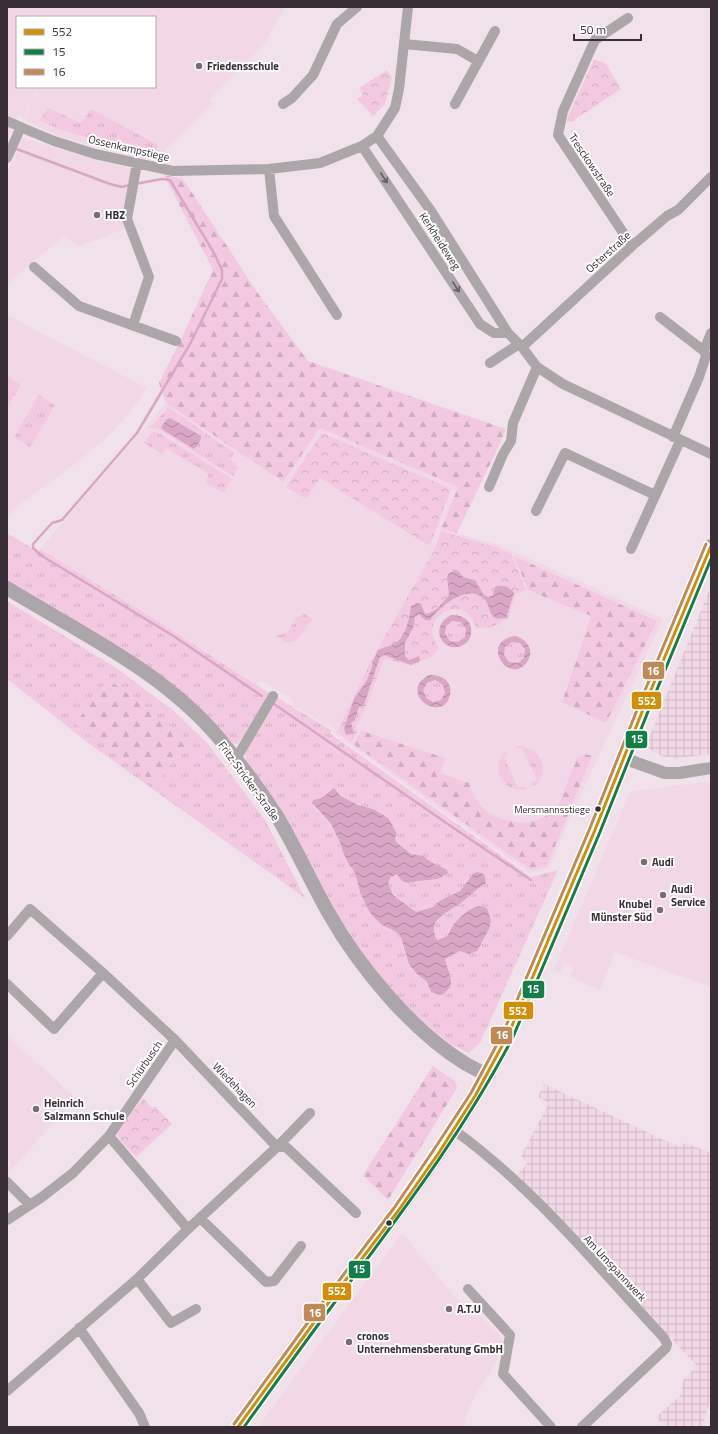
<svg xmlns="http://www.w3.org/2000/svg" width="718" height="1434" font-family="'Titillium Web',sans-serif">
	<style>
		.built { fill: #f2d7e6; fill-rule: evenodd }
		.industrial { fill: url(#industrial-grid) }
		.grass { fill: url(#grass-tufts); fill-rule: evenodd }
		.forest { fill: url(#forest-firs) }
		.park { fill: url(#park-crowns); fill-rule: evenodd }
		.water { fill: url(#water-waves); fill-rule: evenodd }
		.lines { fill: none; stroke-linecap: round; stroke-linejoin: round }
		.stream { stroke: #d9a6c5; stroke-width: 2.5 }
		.minor { stroke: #aca6a9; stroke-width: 10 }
		.tertiary { stroke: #aca6a9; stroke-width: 12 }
		.secondary { stroke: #aca5a9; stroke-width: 14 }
		.bus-1-casing { stroke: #fff; stroke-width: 6 }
		.bus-2-casing { stroke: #fff; stroke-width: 6 }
		.bus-3-casing { stroke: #fff; stroke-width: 6 }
		.bus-1 { stroke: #d18e0b; stroke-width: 3 }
		.bus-2 { stroke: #137e48; stroke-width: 3 }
		.bus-3 { stroke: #bf8a58; stroke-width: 3 }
		.oneway { stroke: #675e63 }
		.poi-dot { fill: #796d74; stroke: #fff; stroke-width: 1.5 }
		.bus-dot { fill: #392e35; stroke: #fff; stroke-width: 1.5 }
		.labels { text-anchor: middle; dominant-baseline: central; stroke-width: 4; stroke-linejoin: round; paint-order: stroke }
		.bus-label { font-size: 10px; fill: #392e35; stroke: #fff; text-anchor: end }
		.poi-label { font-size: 11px; font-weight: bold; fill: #392e35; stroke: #fff; text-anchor: start }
		.street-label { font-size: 11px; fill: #392e35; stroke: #fff }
		.line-badge { stroke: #fff; stroke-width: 1.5 }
		.badge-label { font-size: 11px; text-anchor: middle; font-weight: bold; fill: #fff }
	</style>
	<defs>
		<pattern id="industrial-grid" width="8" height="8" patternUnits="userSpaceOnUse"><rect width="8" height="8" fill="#f2d7e6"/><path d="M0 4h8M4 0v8" fill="none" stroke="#d0b9c6"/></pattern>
		<pattern id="grass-tufts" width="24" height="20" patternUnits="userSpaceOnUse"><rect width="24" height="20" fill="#f3c9e2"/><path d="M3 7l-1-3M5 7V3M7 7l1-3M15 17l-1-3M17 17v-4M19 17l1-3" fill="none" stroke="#d1adc2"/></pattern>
		<pattern id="forest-firs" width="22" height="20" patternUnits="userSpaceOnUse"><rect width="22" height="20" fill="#f3c9e2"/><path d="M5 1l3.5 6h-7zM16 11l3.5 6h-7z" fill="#d1adc2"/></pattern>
		<pattern id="park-crowns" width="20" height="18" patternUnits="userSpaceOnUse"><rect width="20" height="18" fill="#f3c9e2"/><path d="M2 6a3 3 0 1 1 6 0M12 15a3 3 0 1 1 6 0" fill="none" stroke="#d1adc2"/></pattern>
		<pattern id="water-waves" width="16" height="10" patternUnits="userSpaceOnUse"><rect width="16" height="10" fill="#d9a6c5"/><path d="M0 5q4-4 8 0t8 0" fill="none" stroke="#b188a1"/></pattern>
	</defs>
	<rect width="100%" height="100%" fill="#f1e1ea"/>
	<path class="built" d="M7,7H285L264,45L209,100L212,104L158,158L98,147L56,135L24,120L38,87H155V17H17V87H37L24,118L18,115L7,141Z
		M22,138L96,160L132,169L127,228L78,247L64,236L7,284V173Z
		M7,315L147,388L131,411L108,436L79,461L19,505L7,517Z
		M166,403L283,482L320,428L458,487L441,529L499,545L663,619L571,815L550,868L531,874L333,733L334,729L294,706L291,698L260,680L257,685L151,617L40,549ZM515,557L657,621L562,702L591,616Z
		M711,781V987L615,952L600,990L570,977L573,968L564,964L560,973L554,970L630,792Z
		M7,1036L76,1098L9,1172L7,1169L12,1164L7,1158Z
		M402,1233L458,1301L476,1312L499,1334L502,1342L500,1353L493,1368L477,1392L471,1404L466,1417L464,1427H258Z"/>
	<path class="industrial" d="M711,586V754L679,758L665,757L655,753L649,748L647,743Z
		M544,1084L679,1147L686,1143L711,1153V1397L702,1427H665L656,1417L680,1396L684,1378L697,1366L575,1234L517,1176L528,1162L521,1156L549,1103L538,1097Z"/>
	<path class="grass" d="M48,108L81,123L91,109L158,145L154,155L60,130L40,120Z
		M7,376L21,385L7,407Z
		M39,395L55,405L30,447L14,437Z
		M168,407L234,453L230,459L236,463L238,468L233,476L157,428H150Z
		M152,432H157L232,479L223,493L205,482L209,474L166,448L162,454L144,443Z
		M7,533L38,552L40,549L151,617L269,693L242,739L237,744L226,741L186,698L7,582Z
		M7,601L118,669L175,712L208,744L265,820L305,898L91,745L7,679Z
		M303,613L312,619L297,640L287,643L275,636L287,633L297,617L302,616Z
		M444 631a11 11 0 1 1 22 0a11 11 0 1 1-22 0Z
		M504 652a11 11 0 1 1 22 0a11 11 0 1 1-22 0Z
		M423 691a11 11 0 1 1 22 0a11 11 0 1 1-22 0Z
		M278,698L331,730V734L531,877L558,870L480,1043L469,1053L449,1043L420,1019L391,991L354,945L246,762L245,754L248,748ZM330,790L338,791C350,808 378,805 389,820C392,823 394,829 397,834L395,838L396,842L411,854L424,856L430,862L436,863L438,879C431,880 425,880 418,881C405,883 406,885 397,873L391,877L388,883L393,895L416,912L433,907L441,900L460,891L473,874L486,883C476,889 468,898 458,905C451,910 435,918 434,928C433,932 436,937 437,940L448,936V931L462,915L469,954L460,951L445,959L452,980L431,992L427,982L416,973L405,954L400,935L393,930L382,925L360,892L357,880L353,869L349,865L342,850L341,845L331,824L314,807L316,799L321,798Z
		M517,746C540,746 553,770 534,786L532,784L537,779L522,748L516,749L515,747Z
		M507,751L508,752L504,757L518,788L525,787L526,789C503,795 488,765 507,751Z"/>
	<path class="forest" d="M164,175L183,179L257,292L308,361L506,429L496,452L457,533L441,529L458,487L320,428L283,482L166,403L159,383L181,339L213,270Z
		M514,556L657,621L606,723L562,702L591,616L528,590Z
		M108,679L189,740L156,784L75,724Z
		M362,731L445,758L440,773L469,783C476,808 493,820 518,822C522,822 527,823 530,822C539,820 548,815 556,811L577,758L585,754L592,756L547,866L531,870L353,744Z
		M433,1066L455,1081L457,1088L388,1200L363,1175Z"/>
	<path class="park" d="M594,59L606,64L621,89L571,122L567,121L569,114Z
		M387,70L392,77L385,104L373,116L357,99L363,95L359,88Z
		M322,433L451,489L430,545L418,539L320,478L306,499L286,487Z
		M441,531L498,548L511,554L526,590L516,593L508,619L489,628H476C467,590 414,617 439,648L433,656L411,666L384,658L366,707L356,726L357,733L351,743L337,732L373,657L435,549ZM460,573L463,577L475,580L483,594L488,597L493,595L495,587L494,617C491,611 489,604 485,600C468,582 441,606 430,620L419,614L415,617C415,629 399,646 405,657C407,660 410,661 411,665L384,655L380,657L364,705L359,707L355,720L344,728L354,699L367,680L372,667L373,661L378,650C384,648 392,646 397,642C407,634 409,617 411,606L425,614H430L449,595L447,577Z
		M143,1098L152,1108L155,1106L172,1124L136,1157L120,1140L117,1134L120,1128Z"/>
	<path class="water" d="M170,418L201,436C201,441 197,447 194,449L163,430L161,427L167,419Z
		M455,571L460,573L463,577L475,580L483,594L488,597L493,595L495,587C502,584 510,587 514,593L506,618C502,618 497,620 494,617C489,613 489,604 485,600C468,582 441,606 430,620H425L419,614L415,617L413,628L405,643V656L409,660L419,656L420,661L411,665L384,655L380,657L364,705L359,707L355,720L351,723L354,733L346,735L344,728L354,699L367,680L372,667L373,661L378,650C384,647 392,646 397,642C407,634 409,617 411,606L417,603L421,604L425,614C435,613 443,602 449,595L447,577L449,573Z
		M451,615C461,614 473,620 471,633C471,638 467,643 463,645C444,655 427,628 451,615ZM452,621L461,622L466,629L465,637L458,642L450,641L445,634L446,626Z
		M516,636C527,640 535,650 527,662C509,687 478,640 516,636ZM512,642L520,643L525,649L524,658L518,663L509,662L504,655L505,647Z
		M429,675C441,674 453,681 450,695C443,725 396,693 429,675ZM435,680L443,685L445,693L441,700L433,702L426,698L423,690L427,683Z
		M334,788L341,796L358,805L373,809L382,814L389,819L397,834L395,838L396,842L411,854L424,856C430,863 439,865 447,870L448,873L438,879L419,881L408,883L402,881L397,874L391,877L388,883L393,895L416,912L433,907L441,900L460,891L473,874L477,872L484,874L486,883C476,889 468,898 458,905C451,910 434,918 434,928C433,932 436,937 437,940L448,936C449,926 470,905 481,906C483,906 485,908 487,908L491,921L489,929L477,951L469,954L460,951L445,959C448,973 459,986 441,995L431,992L427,982L416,973L409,964L400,935L393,930L382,925L372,915L368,909L360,892L357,880L353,869L349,865L342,850L341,845L331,824L312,803L313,800L321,798Z"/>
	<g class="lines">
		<path class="stream" d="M14,148L110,184L122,187L130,185
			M135,184L162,179L170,180L214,253L222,270V279L190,344L137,433L62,520L52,523L33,544V548L42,556L175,637L262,696
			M274,704L455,829L531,880"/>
		<path class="minor" d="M628,18L595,40L563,111L558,135L632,246
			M404,44L457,49L478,61
			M283,104L292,98L313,75L337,24L357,7
			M455,104L495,31
			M7,121L25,129L54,141L95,154L173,171L269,169L320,163L362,146L377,136L395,108L399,89L408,7
			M377,136L431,211L508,333L522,347L537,367L563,384L711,454
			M362,146L480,324L494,333H508
			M7,158L21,127
			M269,169L274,216L337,315
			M34,267L79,306L176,341
			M660,317L704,351
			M133,325L149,277L127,219L137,163
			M522,347L632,246L667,216L678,210L711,177
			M490,363L519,344
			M673,437L699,377L706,356L704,351L711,333
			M489,487L503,454L511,441L513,423L537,367
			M536,511L565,453L655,495
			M631,549L680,441
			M236,759L273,696
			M7,936L30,909L103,973L175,1040L109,1136L73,1173L42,1197L7,1220
			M7,984L54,1029L103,973
			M175,1040L277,1147H286L356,1213
			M454,1130C534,1188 597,1266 664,1338L667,1344L666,1348L582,1427
			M109,1136L188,1229
			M7,1182L30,1205
			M200,1218L266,1282L274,1281L301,1246
			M137,1279L171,1323L196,1309
			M468,1289L510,1335L503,1374L551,1427
			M79,1328L139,1413L145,1427
			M7,1391L137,1279L188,1229L277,1147L310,1113"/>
		<path class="tertiary" d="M623,758L665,773H679L711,768"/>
		<path class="secondary" d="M7,588C80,633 162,671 218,737C238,761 258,787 275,813C294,844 310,880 328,912C359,967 412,1031 466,1064C473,1068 481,1072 488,1075
			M238,1427C277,1374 315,1319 356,1266C412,1193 467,1118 508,1035L595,830L646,702L711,546"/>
		<g class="bus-1-casing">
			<path id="bus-1" d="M238,1427L326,1306L398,1211L438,1154L475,1096L508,1035L595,830L646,702L711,546"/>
		</g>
		<g class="bus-2-casing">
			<path id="bus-2" d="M244,1427C277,1381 310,1335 344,1290C405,1208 465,1129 513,1037L600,832L651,704L711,559"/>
		</g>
		<g class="bus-3-casing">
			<path id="bus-3" d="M234,1424L322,1303L394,1208L433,1151L471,1093L503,1033L590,828L641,700L706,544"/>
		</g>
		<use href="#bus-1" class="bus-1"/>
		<use href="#bus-2" class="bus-2"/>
		<use href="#bus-3" class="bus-3"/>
	</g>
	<defs><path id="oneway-shaft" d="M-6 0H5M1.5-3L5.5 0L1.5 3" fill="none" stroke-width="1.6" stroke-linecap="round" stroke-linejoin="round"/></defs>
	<g class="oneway">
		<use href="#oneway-shaft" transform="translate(384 178) rotate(57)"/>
		<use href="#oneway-shaft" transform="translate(456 287) rotate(57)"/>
	</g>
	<g class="poi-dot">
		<circle cx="199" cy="66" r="4"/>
		<circle cx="97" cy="215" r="4"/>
		<circle cx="644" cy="862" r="4"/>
		<circle cx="663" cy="895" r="4"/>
		<circle cx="660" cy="910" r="4"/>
		<circle cx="36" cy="1109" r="4"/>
		<circle cx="449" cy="1309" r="4"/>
		<circle cx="349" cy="1342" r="4"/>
	</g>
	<g class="bus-dot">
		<circle cx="598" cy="809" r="3.5"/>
		<circle cx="389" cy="1223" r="3.5"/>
	</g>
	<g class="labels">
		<g class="bus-label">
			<text x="590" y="809">Mersmannsstiege</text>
		</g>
		<g class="poi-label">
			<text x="207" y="66">Friedensschule</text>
			<text x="105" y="215">HBZ</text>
			<text x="652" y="862">Audi</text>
			<text x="671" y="889">Audi<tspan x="671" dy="13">Service</tspan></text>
			<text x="652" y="904" text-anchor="end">Knubel<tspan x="652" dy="13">Münster Süd</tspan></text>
			<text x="44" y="1103">Heinrich<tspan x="44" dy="13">Salzmann Schule</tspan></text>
			<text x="457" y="1309">A.T.U</text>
			<text x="357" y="1336">cronos<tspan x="357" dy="13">Unternehmensberatung GmbH</tspan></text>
		</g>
		<g class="street-label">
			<text transform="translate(129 148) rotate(13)">Ossenkampstiege</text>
			<text transform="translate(592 165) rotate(56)">Tresckowstraße</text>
			<text transform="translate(440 241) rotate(57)">Kerkheideweg</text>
			<text transform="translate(608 252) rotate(-42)">Osterstraße</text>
			<text transform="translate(249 781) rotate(54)">Fritz-Stricker-Straße</text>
			<text transform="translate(144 1064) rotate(-55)">Schürbusch</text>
			<text transform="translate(235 1085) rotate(46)">Wiedehagen</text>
			<text transform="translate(615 1268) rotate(47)">Am Umspannwerk</text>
		</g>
	</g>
	<g class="line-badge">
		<rect x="642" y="661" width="23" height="19" rx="4" fill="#bf8a58"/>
		<rect x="631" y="691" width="31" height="19" rx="4" fill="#d18e0b"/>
		<rect x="625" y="730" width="23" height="19" rx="4" fill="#137e48"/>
		<rect x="522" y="980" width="23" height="19" rx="4" fill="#137e48"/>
		<rect x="503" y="1001" width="31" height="19" rx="4" fill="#d18e0b"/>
		<rect x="490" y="1026" width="23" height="19" rx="4" fill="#bf8a58"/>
		<rect x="348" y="1260" width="23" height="19" rx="4" fill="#137e48"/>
		<rect x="322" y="1282" width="30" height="19" rx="4" fill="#d18e0b"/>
		<rect x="303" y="1303" width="23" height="19" rx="4" fill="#bf8a58"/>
	</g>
	<g class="badge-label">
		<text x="653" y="675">16</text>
		<text x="647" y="705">552</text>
		<text x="637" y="743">15</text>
		<text x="533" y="993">15</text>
		<text x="518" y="1015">552</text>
		<text x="502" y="1039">16</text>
		<text x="359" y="1273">15</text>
		<text x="337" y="1295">552</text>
		<text x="315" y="1317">16</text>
	</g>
	<rect width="718" height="1434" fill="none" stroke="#392e35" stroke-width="16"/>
	<rect x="16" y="16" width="140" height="72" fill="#ffffff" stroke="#b0abae"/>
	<rect x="24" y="29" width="20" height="6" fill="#d18e0b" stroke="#b0abae"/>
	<text x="52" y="36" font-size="12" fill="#392e35">552</text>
	<rect x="24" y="49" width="20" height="6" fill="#137e48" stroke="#b0abae"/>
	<text x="52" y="56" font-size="12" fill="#392e35">15</text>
	<rect x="24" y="69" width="20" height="6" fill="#bf8a58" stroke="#b0abae"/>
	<text x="52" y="76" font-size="12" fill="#392e35">16</text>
	<path d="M574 34v6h67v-6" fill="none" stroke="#392e35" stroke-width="2"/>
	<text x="580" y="34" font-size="12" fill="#392e35" stroke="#ffffff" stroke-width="3" paint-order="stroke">50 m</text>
</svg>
